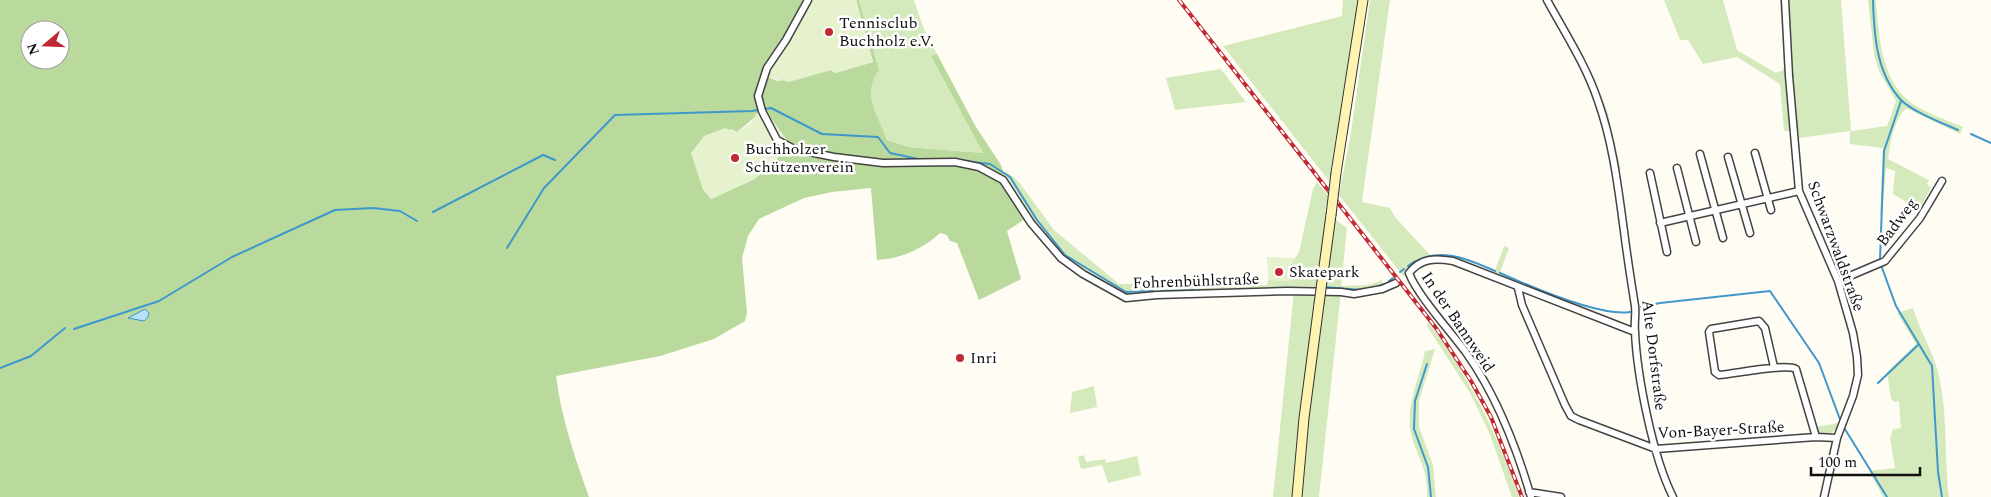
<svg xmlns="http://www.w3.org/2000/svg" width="1991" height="497" font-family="Spectral,serif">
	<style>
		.green { fill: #d5eabc }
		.forest { fill: #b9da9c; fill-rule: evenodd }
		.pitch { fill: #e6f1ce }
		.water { fill: #b8e0f6; stroke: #4097cc }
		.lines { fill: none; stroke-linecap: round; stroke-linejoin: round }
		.stream { stroke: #4097cc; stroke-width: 2 }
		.street-casing { stroke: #434343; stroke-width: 9 }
		.secondary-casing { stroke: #323232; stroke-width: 11 }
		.street { stroke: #fff; stroke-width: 6 }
		.secondary { stroke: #fef3b0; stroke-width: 9 }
		.rail-casing { stroke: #c02833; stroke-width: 4 }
		.rail { stroke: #fff; stroke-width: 2; stroke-dasharray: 5.5; stroke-linecap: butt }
		.secondary-bridge-casing { stroke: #323232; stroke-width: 11; stroke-linecap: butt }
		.secondary-bridge { stroke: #fef3b0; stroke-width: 9 }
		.poi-dot { fill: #c02833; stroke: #fff; stroke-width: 2 }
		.labels { text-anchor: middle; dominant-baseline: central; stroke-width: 5; stroke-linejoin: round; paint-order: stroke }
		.poi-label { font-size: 16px; fill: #101010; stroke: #fff; text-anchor: start }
		.street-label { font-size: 16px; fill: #101010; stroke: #fff }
	</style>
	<rect width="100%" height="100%" fill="#fffcf3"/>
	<path class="green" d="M859,0H914L923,27L937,54L931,56L983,153L908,147L887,140C878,113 861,97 879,70Z
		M1343,0H1358L1329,181L1223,46L1342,16Z
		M1370,0H1390L1362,202L1390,208L1395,217L1432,257L1415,263L1404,277L1339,195L1351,132Z
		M1542,0H1552L1596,81L1608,114L1621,170L1611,173C1608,156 1605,138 1601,121C1589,77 1564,38 1542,0Z
		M1664,0H1723L1737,50L1776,73L1783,70L1784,66L1780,0H1841L1851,131L1887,126L1896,101L1879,71L1874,54L1868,0H1876C1879,34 1880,76 1908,100C1918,110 1949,121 1963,127L1960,134L1906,108C1893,122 1891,141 1888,159L1929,180L1927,184L1931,188L1919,210L1893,194L1895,171L1886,168L1882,215L1880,216L1883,148L1850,144V131L1799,138V131H1784L1780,84L1737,57L1703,64L1688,40H1680Z
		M1221,69L1246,102L1175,110L1166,78Z
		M1006,171L1019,182L1054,230L1119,284L1267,285L1268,280L1288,281L1291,264L1299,252L1313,189L1317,182L1328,195L1325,212L1347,228L1341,286L1369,285L1382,280L1383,288L1354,294L1341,292L1319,497H1273L1294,291L1126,296L1083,274L1043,237L1003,180Z
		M1504,246L1509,248L1499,275L1494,273Z
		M1913,308C1920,332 1934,352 1939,377C1948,415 1944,458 1949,497H1883L1869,471L1895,468L1890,438L1893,429L1901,428L1899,401L1894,402L1891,399L1887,372L1916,344L1897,313Z
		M1428,322C1469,376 1497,433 1519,497H1512L1489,432L1470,393L1427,326Z
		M1435,349L1419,401V427L1433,465L1436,497H1427C1429,466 1413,453 1410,426C1407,402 1421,374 1425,351Z
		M1094,386L1097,407L1070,413L1072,392Z
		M1838,423L1837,428L1830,434L1819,433L1816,427Z
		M1084,455L1086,462L1105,459L1106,463L1137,456L1141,475L1108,483L1102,465L1081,469L1078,457Z"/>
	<path class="forest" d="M0,0H805L764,76L778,81L831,70L835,73L873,62L856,0H859L879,70C861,97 878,113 887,140L908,147L983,153L931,56L937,54L976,127L1001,165L1004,174V181L1028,217L1007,231L1021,279L979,300L957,243L950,241L947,235L940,233C923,249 900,259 877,260L871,188L832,192L804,198L759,219L748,236L742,258L747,313L745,321L714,339L660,356L556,376C561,417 575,458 589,497H0ZM30,30H60V60H30ZM767,113L786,139L788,146L773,163L754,179L711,199L731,129L737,132L754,118Z"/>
	<path class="pitch" d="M811,0H856L873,62L835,73L831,70L789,82L767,77L769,69L789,41Z
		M762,112L767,113L786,139L788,146L773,163L755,179L711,199L703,190L691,153L704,136L725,128L737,132L751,123L756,114Z
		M1267,257L1295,258L1291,264L1289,281L1268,280Z"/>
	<path class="water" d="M145,309L149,313L148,317L144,321L128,318Z"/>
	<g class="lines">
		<path class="stream" d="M1873,0C1874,34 1876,72 1900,99C1911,111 1942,123 1958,130
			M1971,134L1991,143
			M965,161L990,164L1010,177L1037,220L1065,255L1126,292L1153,291
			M433,212L543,155L555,160
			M507,248L544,188L615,115L752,111L771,108L822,134L878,137L890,153L923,160
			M1880,260L1884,151L1901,101
			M1881,265L1896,306L1932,366L1938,472L1942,497
			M1408,266C1436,245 1466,258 1495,271
			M1400,272L1404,269
			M1500,273C1529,286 1600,317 1630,312
			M1389,281L1393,278
			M1324,287L1362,290
			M1376,287L1385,284
			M1305,288H1317
			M1162,291L1217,290
			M1641,307L1660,303L1770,291L1819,363L1841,422
			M74,329L159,301L232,257L335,210L373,208L400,211L417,221
			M1427,364L1415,401L1414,429L1428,467L1431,497
			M0,368L31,356L65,328
			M1878,383L1918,345
			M1843,426L1887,497"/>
		<g class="street-casing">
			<path id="street" d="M808,0L786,40L767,68L758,96L762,111L777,140L794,149L834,157L883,163L955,162L979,167L1003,180L1031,223L1061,258L1083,274L1126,298L1157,295L1287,291L1341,292L1354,294L1382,289L1396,283
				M1547,0C1565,33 1586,65 1598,101C1613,143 1618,187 1624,231C1627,256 1631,281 1635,306C1636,314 1634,323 1635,332C1637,376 1653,458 1673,497
				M1785,0L1789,76L1799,191L1838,281L1853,333L1857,357L1858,375L1853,396L1837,438L1824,497
				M1755,153L1771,210
				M1700,154L1723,238
				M1728,157L1750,233
				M1677,168L1696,242
				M1650,173L1667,252
				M1660,223L1799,191
				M1838,281L1885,261L1920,218L1942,181
				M1518,288L1522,305L1565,405L1571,416L1579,420L1656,449L1816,437L1837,438
				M1774,367L1765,328L1759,321L1711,329L1709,332L1715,372L1719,375C1734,374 1786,363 1796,369L1816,437
				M1529,492L1561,497
				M1531,497C1517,449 1496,395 1467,354C1452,333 1417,295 1409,273C1421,258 1435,258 1453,261L1635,332"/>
		</g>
		<g class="secondary-casing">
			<path id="secondary" d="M1336,173L1363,0
				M1323,274L1331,215
				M1297,497L1304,418L1319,304"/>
		</g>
		<use href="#street" class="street"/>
		<use href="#secondary" class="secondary"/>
		<g class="rail-casing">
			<path id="rail" d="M1179,0L1436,328L1471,381L1491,417L1522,497"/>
		</g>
		<use href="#rail" class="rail"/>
		<g class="secondary-bridge-casing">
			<path id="secondary-bridge" d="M1331,215L1336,173
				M1319,304L1323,274"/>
		</g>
		<use href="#secondary-bridge" class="secondary-bridge"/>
	</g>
	<g class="poi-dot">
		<circle cx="829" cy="32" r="5"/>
		<circle cx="735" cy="158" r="5"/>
		<circle cx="1279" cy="272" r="5"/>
		<circle cx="960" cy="358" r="5"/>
	</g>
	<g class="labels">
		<g class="poi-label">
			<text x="839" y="23">Tennisclub<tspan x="839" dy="18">Buchholz e.V.</tspan></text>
			<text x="745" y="149">Buchholzer<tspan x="745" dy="18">Schützenverein</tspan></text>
			<text x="1289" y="272">Skatepark</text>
			<text x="970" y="358">Inri</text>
		</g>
		<g class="street-label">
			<text transform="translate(1897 222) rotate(-53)">Badweg</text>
			<text transform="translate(1836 246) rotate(70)">Schwarzwaldstraße</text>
			<text transform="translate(1196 281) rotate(-2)">Fohrenbühlstraße</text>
			<text transform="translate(1458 322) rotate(56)">In der Bannweid</text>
			<text transform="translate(1654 355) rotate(83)">Alte Dorfstraße</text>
			<text transform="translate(1721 430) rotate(-3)">Von-Bayer-Straße</text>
		</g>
	</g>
	<g transform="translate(45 45) rotate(251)"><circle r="24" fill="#ffffff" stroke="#9f9f9f"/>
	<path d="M0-4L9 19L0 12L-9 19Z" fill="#c02833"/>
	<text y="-8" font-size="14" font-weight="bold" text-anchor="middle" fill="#101010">N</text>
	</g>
	<path d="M1811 467v8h109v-8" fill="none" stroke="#101010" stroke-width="2.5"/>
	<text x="1818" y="467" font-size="15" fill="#101010" stroke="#ffffff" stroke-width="4" paint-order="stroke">100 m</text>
</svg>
